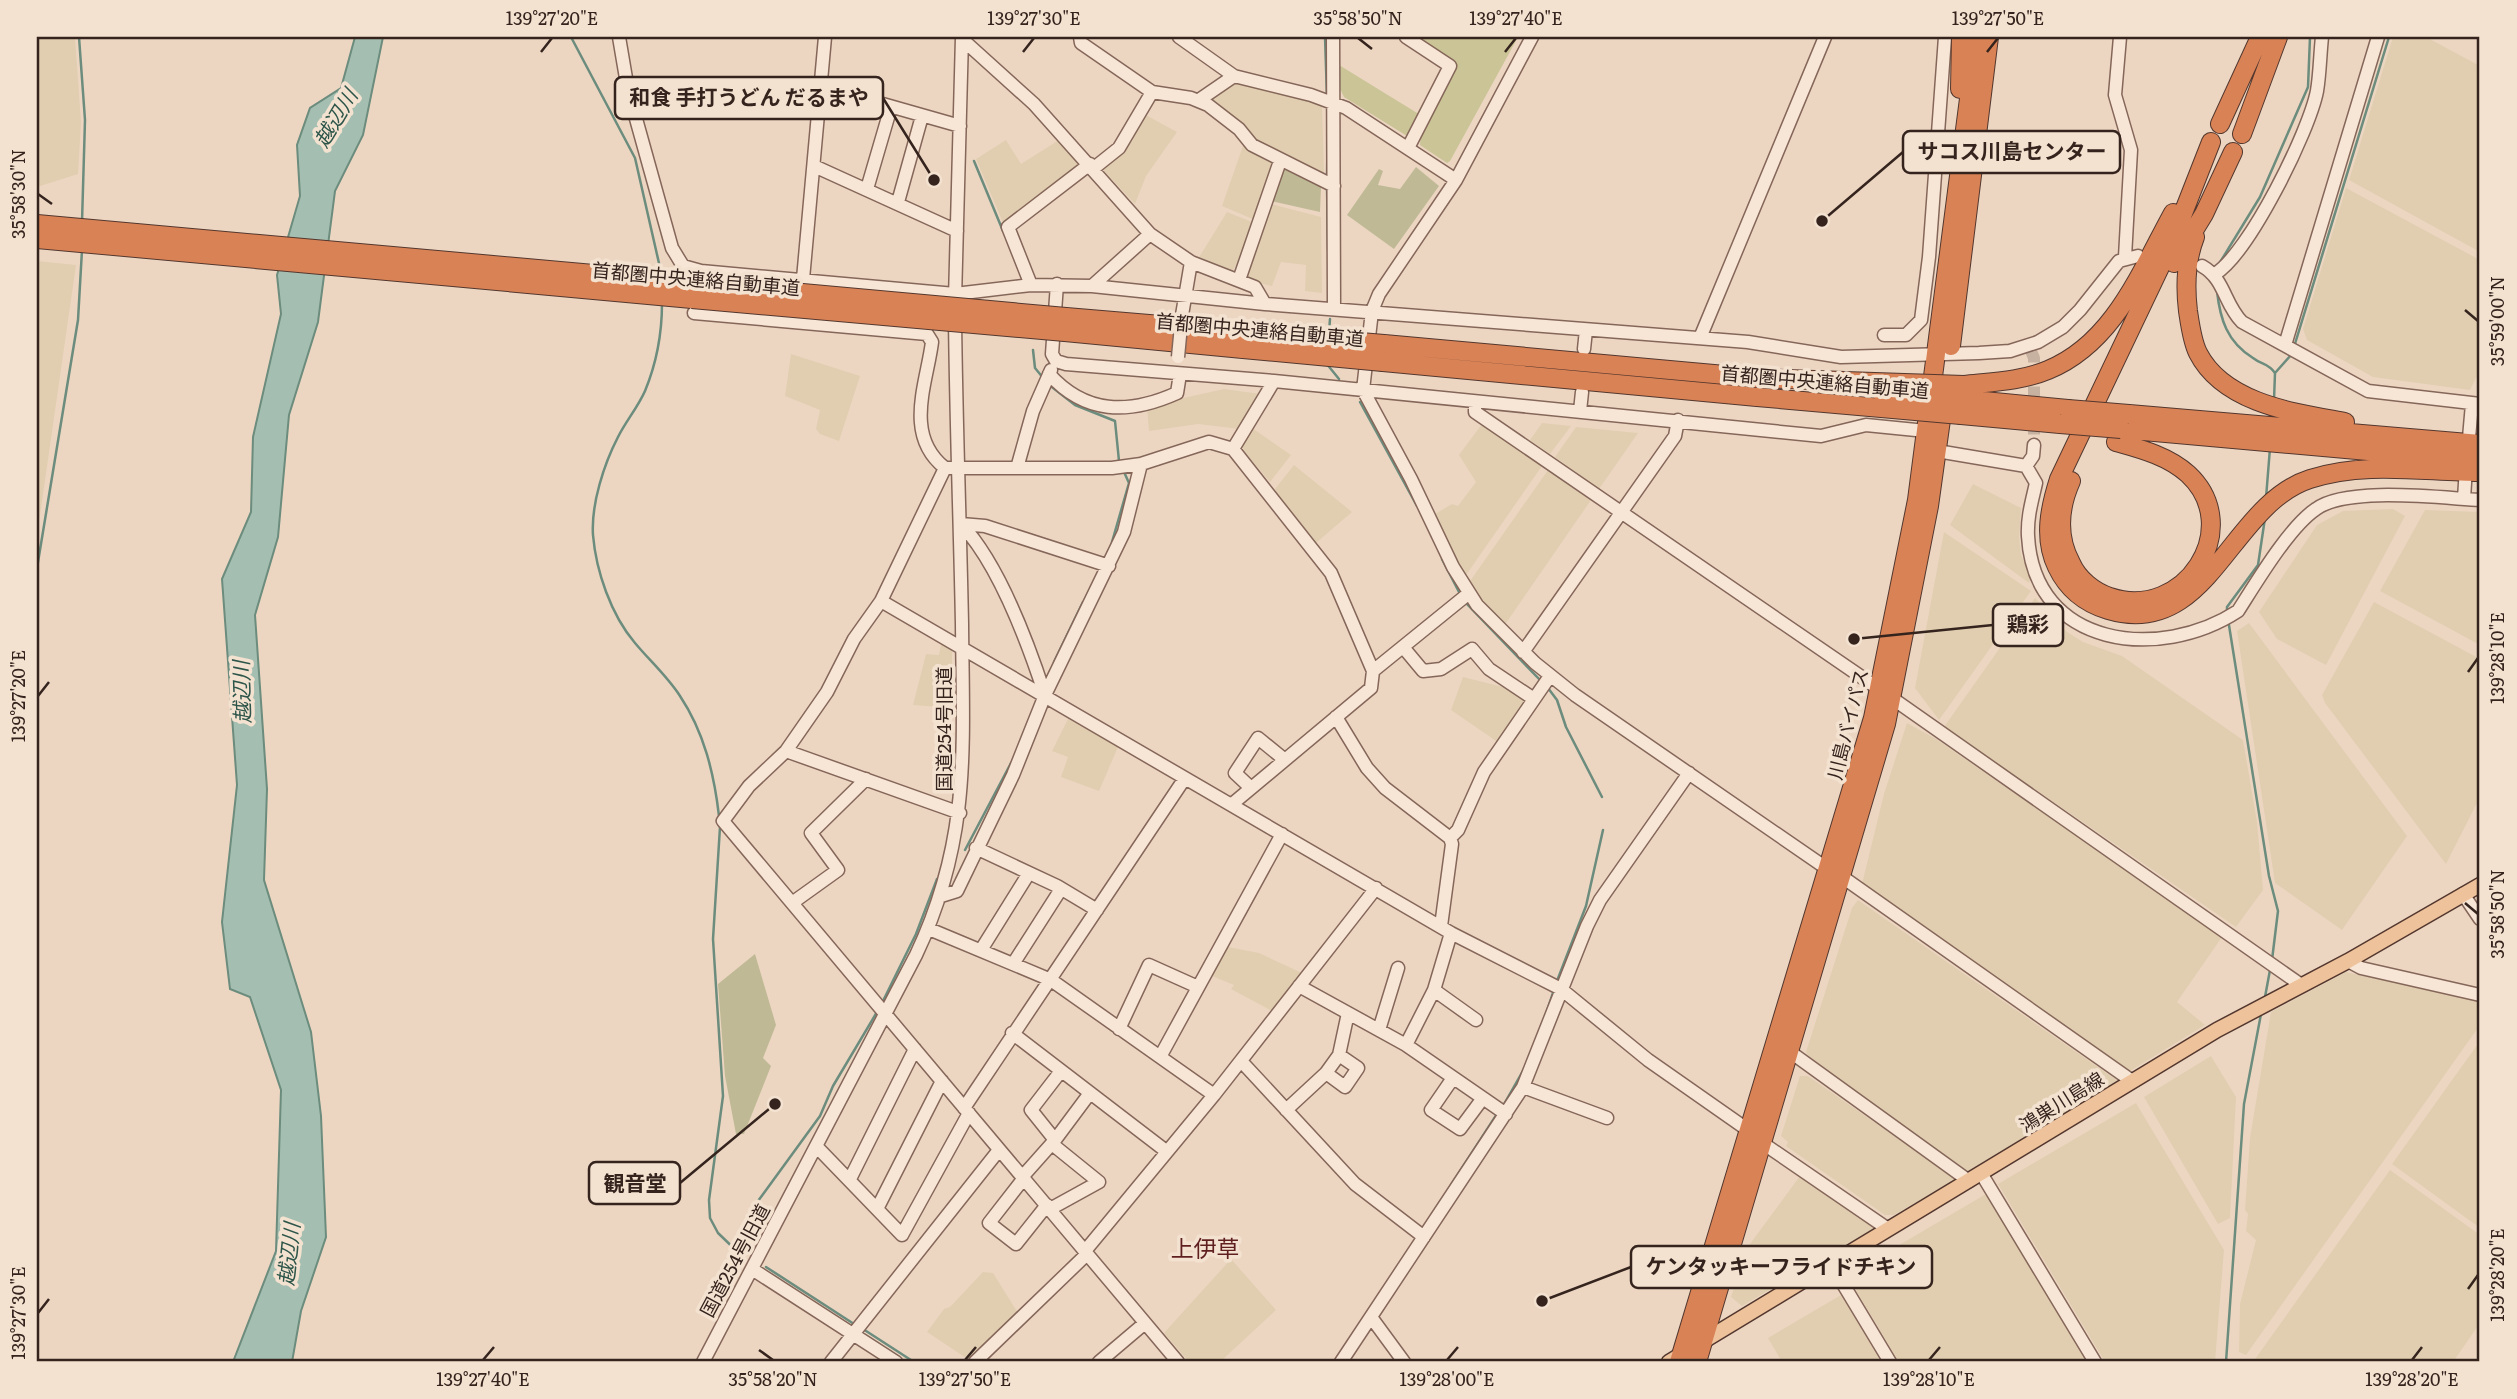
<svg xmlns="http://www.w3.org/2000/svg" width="2517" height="1399" font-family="Literata,'Noto Sans JP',serif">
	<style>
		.farmland { fill: #e1ceb0 }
		.green { fill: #cac496 }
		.cemetery { fill: #bfba95 }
		.water { fill: #a4bfb1; stroke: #6c8c7d; stroke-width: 2 }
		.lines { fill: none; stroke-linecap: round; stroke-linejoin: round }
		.stream { stroke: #6c8c7d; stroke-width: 2.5 }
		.minor-tunnel { stroke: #c7b2a1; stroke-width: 12; stroke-dasharray: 12 6; stroke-linecap: butt }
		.minor-casing { stroke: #85675a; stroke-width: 15 }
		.major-casing { stroke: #53372e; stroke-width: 17 }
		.highway-casing { stroke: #53372e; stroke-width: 20 }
		.minor { stroke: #f7e5d5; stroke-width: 12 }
		.major { stroke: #eec29b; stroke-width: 14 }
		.highway { stroke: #d98255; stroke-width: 18 }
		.minor-bridge-casing { stroke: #85675a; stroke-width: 15; stroke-linecap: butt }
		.highway-bridge-casing { stroke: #53372e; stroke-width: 20; stroke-linecap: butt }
		.minor-bridge { stroke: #f7e5d5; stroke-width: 12 }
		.highway-bridge { stroke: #d98255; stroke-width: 18 }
		.ticks { fill: none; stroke: #35241e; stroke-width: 2.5 }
		.labels { text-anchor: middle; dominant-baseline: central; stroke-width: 7; stroke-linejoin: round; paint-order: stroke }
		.street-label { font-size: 19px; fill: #35241e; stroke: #f4e2d1 }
		.water-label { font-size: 21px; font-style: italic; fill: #2d5549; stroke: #f4e2d1 }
		.quarter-label { font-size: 23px; fill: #601f1f; stroke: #f4e2d1 }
		.leader { fill: none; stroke: #35241e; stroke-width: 2.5 }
		.callout-dot { fill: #35241e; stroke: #f4e2d1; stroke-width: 2.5 }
		.callout { fill: #f4e2d1; stroke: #35241e; stroke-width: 2.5 }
		.callout-label { font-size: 21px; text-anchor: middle; font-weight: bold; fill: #35241e }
		.neatline { fill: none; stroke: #35241e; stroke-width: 2.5 }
		.ticks-label { font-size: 18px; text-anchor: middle; fill: #35241e }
	</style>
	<rect width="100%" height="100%" fill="#ecd6c2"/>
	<path class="farmland" d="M37,37H75L81,122L78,174L37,187Z
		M2393,37H2426L2480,66V252L2349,180Z
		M1239,82L1322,105L1324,174L1264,150L1209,102V98Z
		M1144,114L1177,132L1146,176L1135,204L1103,170V165L1122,153L1133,140Z
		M1006,140L1021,164L1059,140L1084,166L1004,225L976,159Z
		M1244,143L1250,150L1271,162L1272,168L1255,220L1222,206Z
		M2346,188L2480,260V370L2470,390L2373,377L2307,340L2303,329Z
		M1271,204L1321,217L1322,293L1305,291L1306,265L1281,262L1272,286L1251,281L1247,275Z
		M1227,212L1252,222L1241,256L1232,272L1198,259Z
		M37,261L76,265L37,536Z
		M791,354L860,376L839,441L820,434L816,429L820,410L785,396Z
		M1224,389L1261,394L1240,429L1198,424L1149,431L1147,406Z
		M1542,423L1571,426L1550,454L1530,440Z
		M1482,424L1542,466L1464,578L1435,514L1452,504L1458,506L1476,482L1459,455Z
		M1576,427L1638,433L1599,489L1555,457Z
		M1252,428L1291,455L1270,482L1244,451L1242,444Z
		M1294,465L1352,512L1316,543L1276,492L1275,489Z
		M1548,470L1591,500L1504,626L1488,611L1468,584Z
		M1973,484L2021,508L2019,537L2021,555L2031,576L2029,583L1950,525Z
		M2393,509L2405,516L2326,665L2277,639L2259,612L2317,525L2343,511Z
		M2425,510L2480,512V645L2380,591Z
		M1944,532L2031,591L1939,720L1915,688Z
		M2035,598L2067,632L2083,642L2122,656L2243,740L2257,822L2263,890L2236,927L1944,727Z
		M2374,602L2480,659V797L2446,864L2325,703L2322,695Z
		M2249,623L2407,836L2342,930L2275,883L2237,631Z
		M941,644L952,651V708L913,705L926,654L939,655Z
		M1463,677L1515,690L1529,700L1499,743L1451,710Z
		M1068,719L1118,747L1099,791L1061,777L1068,757L1052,751Z
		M1907,723L1936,739L2222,937L2177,1002L2205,1025L2130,1071L1862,884L1884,794Z
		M1858,900L2118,1081L1966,1172L1811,1062L1806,1052L1852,908Z
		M1228,947L1259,953L1304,974L1274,1012L1231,989L1234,985L1212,976Z
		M2346,972L2480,1002V1025L2246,1355L2239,1352L2240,1304L2256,1240L2246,1231L2248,1214L2245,1210L2250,1138L2271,1012Z
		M2480,1041V1228L2392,1164Z
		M2211,1056L2236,1097L2230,1218L2218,1224L2144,1097Z
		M1800,1076H1808L1956,1179L1894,1215H1885L1786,1146L1788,1142L1781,1136Z
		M2136,1103L2224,1250L2215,1362H2105L1998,1184Z
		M2390,1170L2480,1235V1323L2453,1362H2253Z
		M1800,1176L1875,1228L1742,1306L1731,1297L1747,1248Z
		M1986,1194L2088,1362H1899L1844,1270L1884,1245L1889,1251Z
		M1231,1259L1276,1310L1220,1362H1189L1164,1333Z
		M983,1272L993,1273L1018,1313L969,1360L927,1332L944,1309L950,1307Z
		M1841,1295L1881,1362H1782L1768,1338Z"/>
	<path class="green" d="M1413,37H1518L1450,161L1447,163L1420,145L1421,135L1454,74L1452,60Z
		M1339,65L1422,116L1411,135L1407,136L1344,97L1340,89Z"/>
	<path class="cemetery" d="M1416,167L1439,186L1394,249L1347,215L1379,169L1383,171L1378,185L1400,189Z
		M1285,168L1321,187L1320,212L1271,201Z
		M755,954L776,1025L763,1058L771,1066L744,1134H736L725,1076L718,984Z"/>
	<path class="water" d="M355,37H383L363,135L335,191L318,322L289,415L278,537L255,615L267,789L264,880L311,1032L321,1116L326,1237L301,1311L292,1362H233L276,1251L281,1090L250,997L230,989L222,922L237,785L222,579L251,512L253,437L281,314L277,275L300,196L297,145L310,108L341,88Z"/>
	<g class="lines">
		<path class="stream" d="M79,37L85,120L82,222
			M571,37L635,158L661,272
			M1325,37L1327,97
			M974,161L1003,231
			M1327,177L1328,110
			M1327,187L1328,250
			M2219,264L2260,197L2308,87L2310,37
			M2217,291C2220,319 2227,342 2253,358C2262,365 2268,363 2275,373
			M662,303C662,334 657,362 645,391C638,407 626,421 618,437C604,464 591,504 593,535C596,571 611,615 635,643C650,661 667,676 680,696C704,732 714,773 719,816
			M1329,332L1330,319
			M2294,347L2389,37
			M1033,350L1035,368L1044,379
			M1326,363L1339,379
			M1048,384L1075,405L1115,421L1119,461
			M2274,400L2275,373L2292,354
			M1360,402L1417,506
			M2266,498L2270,448
			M1112,542L1129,483L1124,472
			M1442,559L1460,594
			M37,568L78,320L82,250
			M1465,602L1541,681
			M2227,612V607L2258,565L2265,518
			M2228,619L2269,876L2278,911L2272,960
			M1054,662L1083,602
			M1548,688L1557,700L1566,727L1602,797
			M720,827L713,939L723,1096L709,1200L710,1218L718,1233L745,1259
			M965,850L1011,763
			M1557,981L1586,906L1603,830
			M2265,997L2270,970
			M882,1003L916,934L937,879
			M1546,1014L1554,990
			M1503,1106L1524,1069
			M1451,1185L1497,1114
			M735,1248L758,1201L820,1116L833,1086L877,1012
			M766,1267L854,1324
			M863,1329L914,1362
			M2226,1362L2244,1104L2261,1014"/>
		<path class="minor-tunnel" d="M2031,351L2034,358V445"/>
		<g class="minor-casing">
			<path id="minor" d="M619,37L628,90L672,248L683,266L701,271L955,294L1031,285L1092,286L1265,304L1748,342L1841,357L1979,353L2010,351L2038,342L2063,327L2080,310L2119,261L2138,256
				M1080,37L1081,43L1152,92L1191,98L1208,105L1239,129L1252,145L1334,186
				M1179,37L1234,76L1311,95L1346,108L1456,180
				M1333,37L1334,308
				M1406,37L1450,66L1408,148
				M1532,37L1456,180L1379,294L1372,311L1363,390L1411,479L1453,567L1477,605L1535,663L1575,695L1829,870
				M2120,37L2115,95L2131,150L2125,257
				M962,39L1034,104L1150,234L1191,262L1255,287L1265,304
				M821,82L865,99L960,126
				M1199,100L1234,76
				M814,166L957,231
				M1094,168L1119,148L1152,92
				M867,189L891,107
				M898,202L922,116
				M2202,266C2225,279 2224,304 2242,322L2368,391L2480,404
				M2215,274C2249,253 2309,132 2317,91C2320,73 2320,55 2322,37
				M803,279L825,37
				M1239,280L1280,161
				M1057,284L1052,354L1056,361L1066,364L1274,381L1821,436L1866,425L1926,431
				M1031,285L1008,227L1090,164
				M1092,286L1150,234
				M955,299L962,37
				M694,313L927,334L932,342C927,383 903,435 945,468H1112L1141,464L1209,442L1233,449L1331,573L1373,671L1371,688L1231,805
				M1182,315L1191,262
				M1884,335H1906L1921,320L1929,257L1945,37
				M1700,338L1825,37
				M2285,345L2378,37
				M1584,349L1586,330
				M1049,374C1085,414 1128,415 1177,393L1180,374
				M1475,402V412L1879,689L2301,985
				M1580,411L1582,392
				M1233,449L1274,381
				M2468,449L2472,404
				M1937,451L2026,466L2036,483C2032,501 2027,517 2028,536C2034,648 2160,662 2238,611C2256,583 2289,527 2316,509C2347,486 2441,498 2480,500
				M2026,466L2033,456L2034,445
				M945,468L881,601L854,639L827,692L786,751L749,786L723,821L1178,1362
				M1017,468L1033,411L1051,370
				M2464,499L2466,467
				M881,601L1451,933L1561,989L1648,1060L1748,1130
				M1403,647L1423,671L1441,669L1472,649L1489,669L1534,699
				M1523,652L1675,436L1678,420
				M1373,671L1468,594
				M1045,695C1028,643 998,563 961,524L985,526L1109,566
				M1336,717L1367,768L1385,788L1450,838
				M786,751L960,813
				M1251,788L1235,773L1258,738L1285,760
				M976,848L1057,886L1097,910
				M1841,876L2132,1081
				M2463,894L2480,919
				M941,896L957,891L1013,775L1045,695L1124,532L1141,464
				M792,903L838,870L811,833L866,779
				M1441,926L1452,844L1450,838L1458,830L1484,772L1550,676
				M929,929L1051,980L1214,1095
				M981,950L1029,873
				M2348,961L2361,968L2480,995
				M1013,964L1061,889
				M1299,986L1406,1045L1506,1114
				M1434,990L1476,1020
				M1119,1029L1149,965L1198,987
				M1379,1030L1398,968
				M1012,1033L1166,1151
				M1406,1045L1434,990L1451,933
				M1789,1051L1969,1181
				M1160,1057L1282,834
				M1241,1061L1355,1184L1424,1237
				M1326,1073L1345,1087L1358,1068L1339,1055
				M1453,1078L1431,1110L1460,1129L1483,1098
				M1523,1087L1607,1118
				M964,1108L1185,778
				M1286,1110L1326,1073L1339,1055L1348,1013
				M1055,1140L1031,1110L1061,1071
				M1761,1142L1888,1229
				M816,1146L902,1235L969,1113
				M1981,1173L2095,1362
				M1023,1176L1055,1140L1090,1093
				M1024,1178L989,1223L1016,1244L1047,1205
				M850,1179L915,1049
				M878,1207L942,1081
				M1050,1209L1099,1182L1052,1144
				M1085,1251L1214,1095L1376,888
				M1831,1264L1890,1362
				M752,1269L896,1362
				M1371,1317L1404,1362
				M703,1362L916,955C971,839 963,748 962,624C960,522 956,419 955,317
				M831,1362L999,1150
				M975,1362L1087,1254
				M1099,1362L1145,1323
				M1341,1362L1523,1087L1587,926L1600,900L1689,773"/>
		</g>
		<g class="major-casing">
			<path id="major" d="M1669,1362L2217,1030L2348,961L2480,885"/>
		</g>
		<g class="highway-casing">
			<path id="highway" d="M1960,89L1961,37
				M2220,124L2260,37
				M2242,134L2278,37
				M2211,142L2171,244L2059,479C2050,507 2043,538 2057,567C2067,588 2085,603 2108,610C2209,640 2229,505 2310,479C2365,461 2424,472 2480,472
				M37,224L694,283
				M2195,237C2186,260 2185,286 2188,311C2190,324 2192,341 2198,353C2224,404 2296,413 2345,422
				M37,239L692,299
				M2174,263L2204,214L2233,152
				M1066,317L1244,332
				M1065,332L1243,349
				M1384,344L1758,378
				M1951,346L1989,37
				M1383,362L1757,397
				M1964,385C1992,382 2022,381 2048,370C2114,343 2141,271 2173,213
				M1963,399L2068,409
				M2129,414L2480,444
				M1961,415L2060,424
				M2121,429L2480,461
				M2071,481C2059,508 2057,537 2071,563C2078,579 2094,592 2110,597C2184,622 2246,528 2188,474C2168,456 2141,449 2116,442
				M1679,1362L1873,718L1917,500L1977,37
				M1697,1362L1886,724L1929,506L1944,398"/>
		</g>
		<use href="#minor" class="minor"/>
		<use href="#major" class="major"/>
		<use href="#highway" class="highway"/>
		<g class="minor-bridge-casing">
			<path id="minor-bridge" d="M1178,357L1182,315"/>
		</g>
		<g class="highway-bridge-casing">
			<path id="highway-bridge" d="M694,283L1066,317
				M692,299L1065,332
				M1244,332L1384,344
				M1243,349L1383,362
				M1758,378L1964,385
				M1880,391L1963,399
				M1757,397L1961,415
				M2068,409L2129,414
				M2060,424L2121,429"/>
		</g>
		<use href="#minor-bridge" class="minor-bridge"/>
		<use href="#highway-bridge" class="highway-bridge"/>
	</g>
	<path class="ticks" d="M1358,38L1372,49M541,52L552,38M1023,52L1034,38M1505,52L1516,38M1987,52L1998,38M38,194L52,204M2465,310L2478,321M2468,672L2478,658M38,696L49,682M2465,903L2478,914M2468,1289L2478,1275M38,1313L49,1299M759,1350L773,1360M483,1360L494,1347M965,1360L976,1347M1447,1360L1458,1347M1929,1360L1940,1347M2412,1360L2422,1347"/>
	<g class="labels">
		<g class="street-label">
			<text transform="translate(696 278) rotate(5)">首都圏中央連絡自動車道</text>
			<text transform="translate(1260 329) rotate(5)">首都圏中央連絡自動車道</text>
			<text transform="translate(1825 381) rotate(5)">首都圏中央連絡自動車道</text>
			<text transform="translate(1847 724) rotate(-76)">川島バイパス</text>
			<text transform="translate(943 729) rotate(-90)">国道254号旧道</text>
			<text transform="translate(2061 1101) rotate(-32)">鴻巣川島線</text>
			<text transform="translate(734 1260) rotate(-62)">国道254号旧道</text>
		</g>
		<g class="water-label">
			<text transform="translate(334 117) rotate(-59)">越辺川</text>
			<text transform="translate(240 692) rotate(-92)">越辺川</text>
			<text transform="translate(287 1254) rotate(-84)">越辺川</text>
		</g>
		<g class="quarter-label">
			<text x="1205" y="1247">上伊草</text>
		</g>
	</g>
	<path class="leader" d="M934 180L883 98M1822 221L1903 152M1854 639L1993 625M775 1104L680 1183M1542 1301L1631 1267"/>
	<g class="callout-dot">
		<circle cx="934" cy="180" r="7"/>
		<circle cx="1822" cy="221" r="7"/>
		<circle cx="1854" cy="639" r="7"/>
		<circle cx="775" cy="1104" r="7"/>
		<circle cx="1542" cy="1301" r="7"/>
	</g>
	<g class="callout">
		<rect x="615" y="77" width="268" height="42" rx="7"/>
		<rect x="1903" y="131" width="217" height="42" rx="7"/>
		<rect x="1993" y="604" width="70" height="42" rx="7"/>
		<rect x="589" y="1162" width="91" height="42" rx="7"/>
		<rect x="1631" y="1246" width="301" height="42" rx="7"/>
	</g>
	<g class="callout-label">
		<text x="749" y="105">和食 手打うどん だるまや</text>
		<text x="2012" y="159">サコス川島センター</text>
		<text x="2028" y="632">鶏彩</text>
		<text x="635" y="1191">観音堂</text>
		<text x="1781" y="1274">ケンタッキーフライドチキン</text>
	</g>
	<rect width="2517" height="1399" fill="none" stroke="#f4e2d1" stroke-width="77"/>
	<rect x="38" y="38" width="2440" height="1322" class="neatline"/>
	<g class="ticks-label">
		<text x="552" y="25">139°27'20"E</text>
		<text x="1034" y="25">139°27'30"E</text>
		<text x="1358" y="25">35°58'50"N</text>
		<text x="1516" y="25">139°27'40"E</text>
		<text x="1998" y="25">139°27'50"E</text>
		<text transform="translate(19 194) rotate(-90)" y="6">35°58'30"N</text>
		<text transform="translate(2498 321) rotate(-90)" y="6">35°59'00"N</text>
		<text transform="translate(2498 658) rotate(-90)" y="6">139°28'10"E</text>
		<text transform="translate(19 696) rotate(-90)" y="6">139°27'20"E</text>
		<text transform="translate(2498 914) rotate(-90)" y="6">35°58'50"N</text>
		<text transform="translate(2498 1275) rotate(-90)" y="6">139°28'20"E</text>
		<text transform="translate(19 1313) rotate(-90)" y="6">139°27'30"E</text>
		<text x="483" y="1386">139°27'40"E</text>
		<text x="773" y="1386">35°58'20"N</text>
		<text x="965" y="1386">139°27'50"E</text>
		<text x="1447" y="1386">139°28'00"E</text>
		<text x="1929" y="1386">139°28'10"E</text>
		<text x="2412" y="1386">139°28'20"E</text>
	</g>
</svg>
